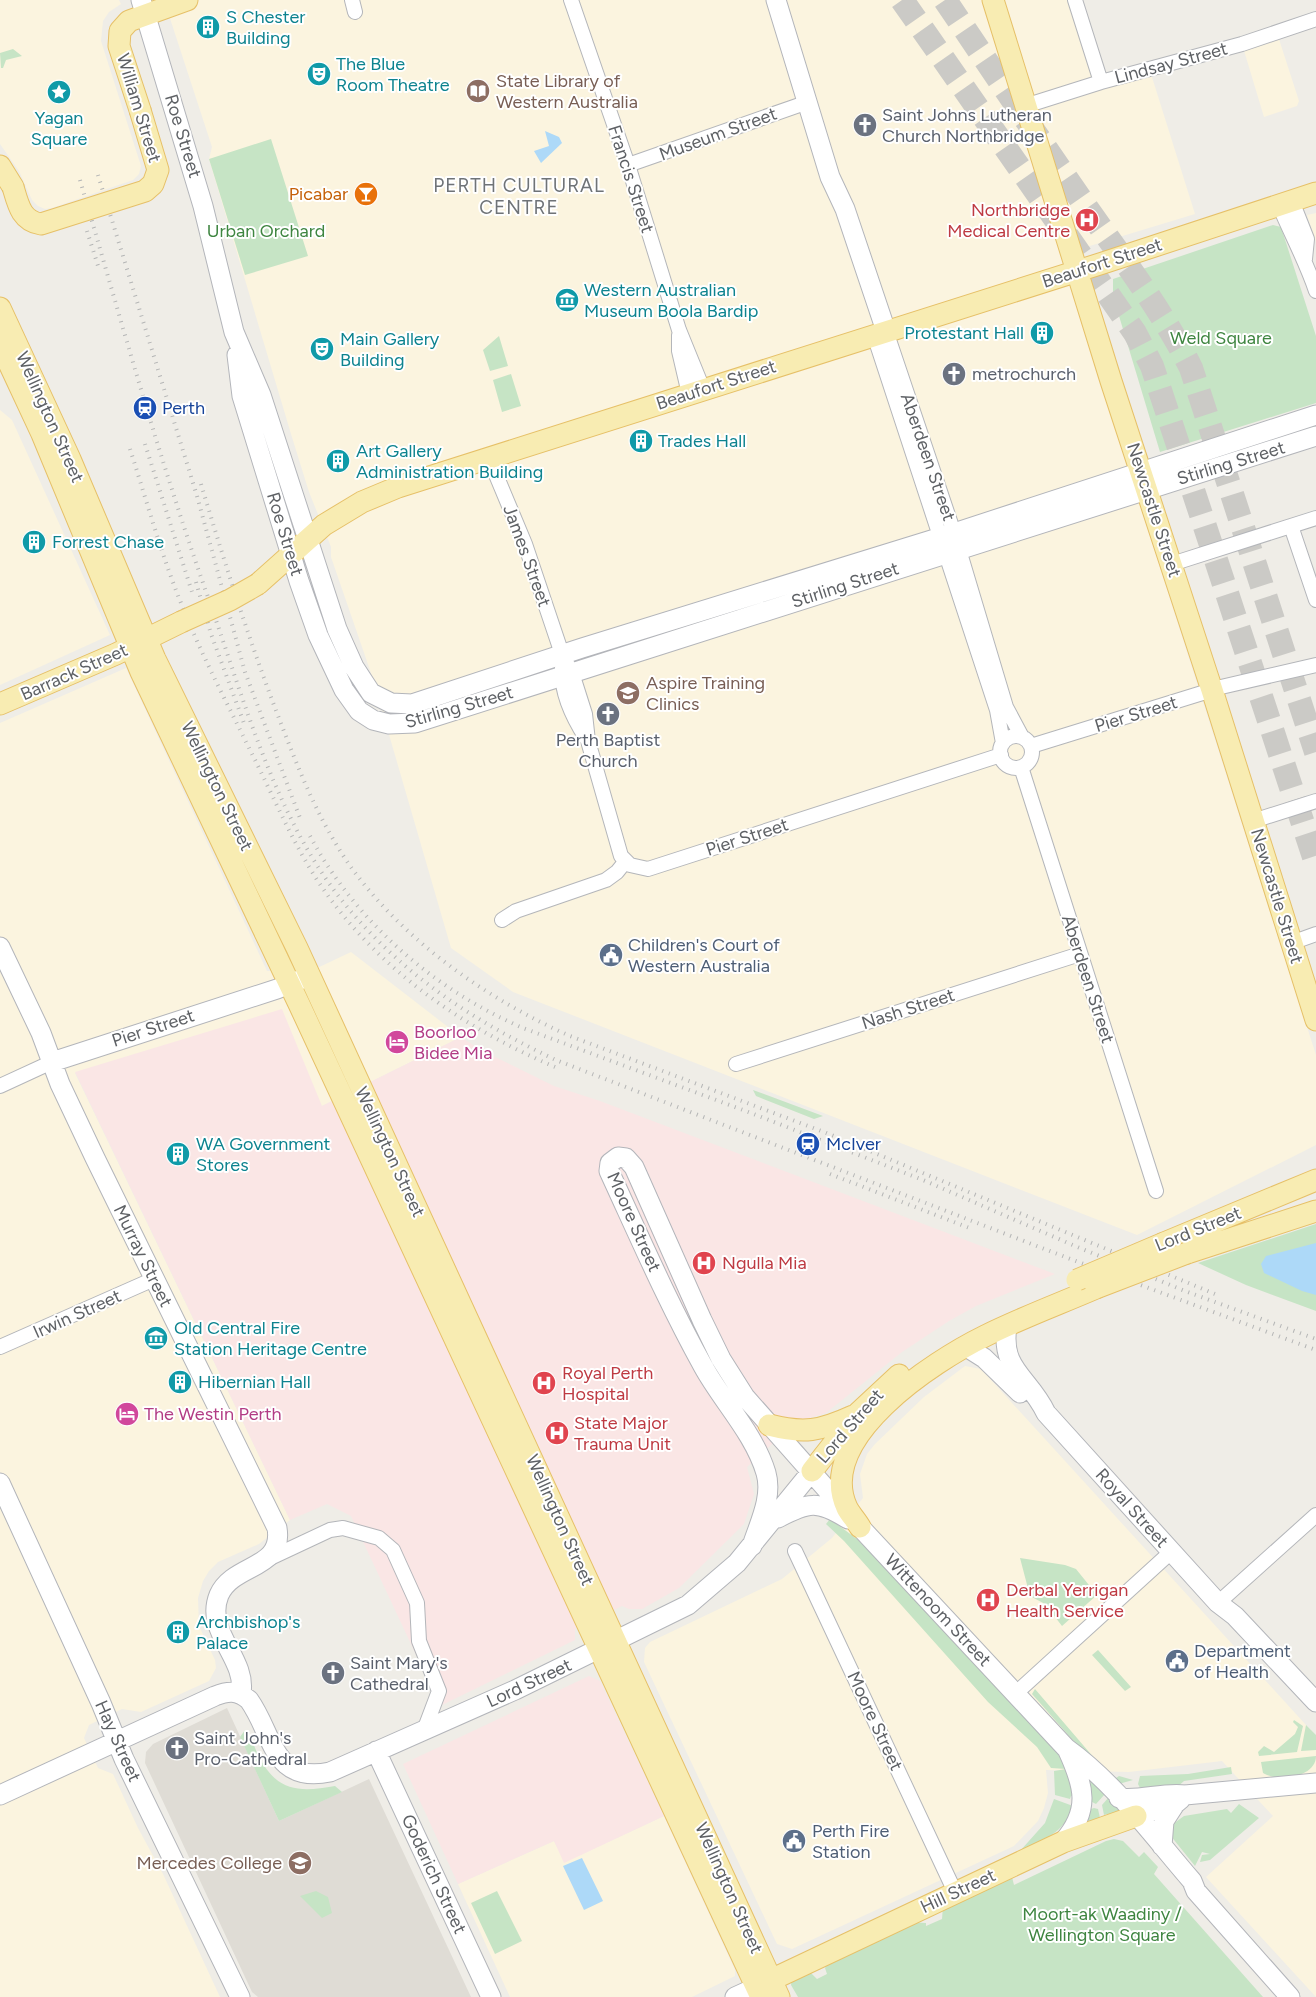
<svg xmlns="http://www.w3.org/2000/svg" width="1316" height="1997" font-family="Figtree,sans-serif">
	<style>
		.commercial { fill: #fbf4df }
		.education { fill: #dfdcd5 }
		.medical { fill: #fae6e5 }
		.green { fill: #c6e4c5 }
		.water { fill: #add9f8 }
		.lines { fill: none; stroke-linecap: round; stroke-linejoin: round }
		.highway-tunnel { stroke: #cbcac6; stroke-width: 24; stroke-dasharray: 24 12; stroke-linecap: butt }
		.street-casing { stroke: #b4b6ba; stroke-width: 16 }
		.secondary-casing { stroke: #b3b5ba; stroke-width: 21 }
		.primary-casing { stroke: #e6c068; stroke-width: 23 }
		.street { stroke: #fff; stroke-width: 14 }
		.secondary { stroke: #fff; stroke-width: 19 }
		.primary { stroke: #f8ecb2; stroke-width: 21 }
		.rail { stroke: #b4b5b5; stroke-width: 4; stroke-dasharray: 1 6; stroke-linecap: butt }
		.primary-bridge-casing { stroke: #e6c068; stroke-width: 23; stroke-linecap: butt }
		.primary-bridge { stroke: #f8ecb2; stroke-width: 21 }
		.labels { text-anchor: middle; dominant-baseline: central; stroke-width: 4; stroke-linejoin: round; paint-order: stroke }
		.culture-label { font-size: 18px; fill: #0d838f; stroke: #fff; text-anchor: start }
		.street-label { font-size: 18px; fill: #5e6165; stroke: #fff }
		.education-label { font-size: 18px; fill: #785e54; stroke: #fff; text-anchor: start }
		.worship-label { font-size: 18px; fill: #5b616d; stroke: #fff; text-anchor: start }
		.food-label { font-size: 18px; fill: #c56008; stroke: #fff; text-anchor: end }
		.health-label { font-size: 18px; fill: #be3a42; stroke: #fff; text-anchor: start }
		.park-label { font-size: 18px; fill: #3e8540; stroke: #fff }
		.transit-label { font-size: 18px; fill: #164399; stroke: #fff; text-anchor: start }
		.service-label { font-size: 18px; fill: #4e5e75; stroke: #fff; text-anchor: start }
		.hotel-label { font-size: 18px; fill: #b23c85; stroke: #fff; text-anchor: start }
		.neighbourhood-label { font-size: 19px; letter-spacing: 1px; fill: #6f7377; stroke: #fff }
	</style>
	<rect width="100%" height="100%" fill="#efede7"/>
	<path class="commercial" d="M0,0H119L121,4L109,12L103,21L101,41L141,166L139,174L133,180L52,208L45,209L38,206L32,200L19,171L0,144Z
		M164,0H1075L1103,89L1151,74L1195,214L1060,255L1316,1055V1145L1137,1235L513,992L451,948L372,676L331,557V547L309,492L291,434L209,159L212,147Z
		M1277,33L1299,101L1297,106L1264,117L1242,44Z
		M1316,213V242L1307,215Z
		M0,410L12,420L110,635L0,685Z
		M126,668L267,971L313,970L351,952L461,1037L322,1106L75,1073L290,1520L259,1544L218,1562L209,1571L203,1581L198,1598L199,1626L215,1660L216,1668L209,1681L141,1712L122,1709L89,1725L84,1738L98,1768L113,1774L138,1828L163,1874L220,1997H0V723Z
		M965,1366L981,1369L1316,1736V1997L1206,1877L1273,1816L1222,1761L1129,1772L1046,1770L1048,1793L1044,1808L1038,1821L1014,1846L792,1949L777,1944L644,1662L645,1648L650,1642L782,1579L832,1538L863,1498L860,1474L867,1454L875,1444L924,1397Z
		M664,1816L735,1970V1976L692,1997H510L458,1884L554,1841L565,1862Z"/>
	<path class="education" d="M227,1708L279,1821L369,1779L471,1997H258L252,1992L145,1763L146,1752L153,1744Z"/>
	<path class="medical" d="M282,1009L322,1106L461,1037L479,1049L554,1086L600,1101L1055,1274L976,1306L949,1321L902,1352L826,1413L796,1422L747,1467L754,1494L744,1524L679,1588L642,1609H629L622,1606L575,1629V1640L440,1706L351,1516L327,1504L290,1520L75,1072Z
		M589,1676L600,1681L664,1816L564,1863L554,1841L458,1884L403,1764Z"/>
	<path class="green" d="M13,49L22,56L6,60L3,68H1L0,53Z
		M271,139L308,256L245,275L209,159Z
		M1273,225L1281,227L1316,336V403L1160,452L1113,296V279Z
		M499,336L508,366L490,371L483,350Z
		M511,374L521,406L502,412L493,380Z
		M753,1090L823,1116L814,1119L756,1096Z
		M1316,1224V1311L1246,1285L1198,1263Z
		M830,1519L857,1539L895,1578L1056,1750L1067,1769L1074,1796H1071L1070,1799L1055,1795L1054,1771L1066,1769L1051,1768L1037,1747L988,1702L844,1541L826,1524Z
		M1020,1558L1065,1565L1076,1569L1097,1595L1062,1626L1045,1604L1030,1596Z
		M1098,1650L1131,1687L1125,1691L1092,1655Z
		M1035,1689L1113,1780L1119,1776L1133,1780L1115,1785L1092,1762L1032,1694Z
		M1294,1720L1303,1726L1297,1752L1259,1756L1258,1752L1264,1746L1274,1752L1295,1734L1298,1727L1293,1722Z
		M1306,1725L1316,1735V1750L1301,1751Z
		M245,1730C252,1737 255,1749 259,1757C278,1793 301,1792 335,1786L342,1792L279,1821L240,1737Z
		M1316,1756C1316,1778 1277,1782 1263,1773L1261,1762Z
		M1231,1767L1232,1774L1184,1781L1175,1789L1142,1792L1138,1784L1140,1776L1188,1774Z
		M1090,1779L1105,1789V1794L1096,1804L1092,1802Z
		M1109,1797L1123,1809L1108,1817L1107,1814L1104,1815L1102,1805Z
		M1054,1799L1073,1806C1065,1833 1043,1840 1020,1851L1045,1823Z
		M1239,1804L1259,1818L1210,1860L1200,1862L1202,1855L1210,1854L1202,1852L1195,1866L1170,1835L1173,1824L1184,1816L1227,1809L1231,1813Z
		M1094,1808L1098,1809L1100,1818L1086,1823L1091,1809Z
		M1114,1839L1123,1841L1139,1857L1144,1852L1158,1867L1154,1874L1263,1997H798L791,1985L792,1976L807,1969L817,1979L827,1974L825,1968L832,1957L909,1922L926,1923V1926L942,1919L943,1906L1012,1877L1014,1885L1106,1841Z
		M316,1891L328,1897L332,1913L322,1918L300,1896Z
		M497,1891L522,1941L495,1954L471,1903Z"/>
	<path class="water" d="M545,131L559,137L562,143L541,163L534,151L549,146Z
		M1316,1243V1295L1302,1291L1264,1273L1261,1264L1266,1256Z
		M582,1858L603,1901L584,1910L563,1866Z"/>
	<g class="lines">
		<path class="highway-tunnel" d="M902,0L1135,333L1152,366L1316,863
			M945,0C991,68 1037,136 1084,204C1121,257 1162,310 1191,368L1316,752"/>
		<g class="street-casing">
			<path id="street" d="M352,0L355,12
				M571,0L628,165L679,330L703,389
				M1075,0L1101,82
				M1025,106L1101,82L1242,44L1316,19
				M628,165L808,102
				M1292,201L1307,239L1305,259
				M1279,205C1291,234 1306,261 1316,291
				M886,331L954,533L1006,707L1022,737
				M679,335V351L689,394
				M874,335L997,710L1003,743
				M489,458L525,544L562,654L572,673L585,714L588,741L621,856L630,865L648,869L1001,755
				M1291,526L1316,600
				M1181,561L1316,518
				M562,668C561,692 573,718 586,738
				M1221,687L1316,665
				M1000 752a16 16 0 1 1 32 0a16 16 0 1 1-32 0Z
				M1031,746L1212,690
				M1021,767L1156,1191
				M1253,821L1316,801
				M502,920L516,911L606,880L617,872L625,862
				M1291,943L1316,934
				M736,1064L1080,954
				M0,1086L52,1062
				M0,1347L154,1279
				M795,1551L955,1892
				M266,1560L330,1530L343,1528L379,1538L393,1550L417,1603L419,1641L439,1691L425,1728
				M1218,1603L1316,1515
				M1016,1693L1171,1552"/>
		</g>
		<g class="secondary-casing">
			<path id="secondary" d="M141,0L203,206L234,332L261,395L337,629L354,667L371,693L391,703L412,704L582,648L954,533L1316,415
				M776,0L830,177L845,209L886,331
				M237,355L242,396L299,581L318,635L344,690L359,711L373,720L389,724L415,723L1316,436
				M0,947L41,1033L60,1084L95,1158L277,1528C284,1570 233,1563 219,1595C204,1632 247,1658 241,1693
				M52,1062L277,989L302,979
				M1007,1326C1000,1370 1029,1377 1046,1413L1218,1603L1235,1616L1316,1702
				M965,1346L984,1358L1020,1393
				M0,1483L101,1703L124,1759L240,1997
				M778,1518C809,1502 817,1500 848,1519
				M752,1546C759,1524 773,1497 766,1473C754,1433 722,1401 703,1366C668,1303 639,1236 609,1171L610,1163L618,1157L626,1158L634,1167L702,1320L721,1359L745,1397L860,1527L1066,1748C1115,1783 1153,1836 1192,1881L1196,1891L1290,1997
				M376,1751L491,1997
				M0,1795L215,1696C228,1691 237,1690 249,1700C274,1735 272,1784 330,1772L515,1690L688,1605L737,1563L812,1471
				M1119,1798C1141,1801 1163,1792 1185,1795L1316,1783
				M1136,1816L1175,1804L1181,1799
				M1063,1842C1091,1810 1084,1786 1068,1751
				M1162,1846L1164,1821L1175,1804
				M735,1997L770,1981"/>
		</g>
		<g class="primary-casing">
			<path id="primary" d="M993,0L1111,381L1212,690L1316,1020
				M140,110L119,46L120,31L129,21L187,0
				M0,166L13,187
				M0,308L70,459L155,659L297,948L779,1997
				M0,344L42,434L141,672L299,1004L761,1997
				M258,584L324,525L362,502L398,487L1106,262L1316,193
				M0,704L116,654L181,622
				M1164,1243L1316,1180
				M1187,1253L1316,1211
				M769,1425C804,1434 820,1431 853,1416
				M812,1471L856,1415L899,1375
				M860,1527C856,1520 850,1514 847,1508C814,1438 934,1361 985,1336C1021,1318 1059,1304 1096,1288
				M771,1980L1063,1842L1136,1816"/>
		</g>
		<use href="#street" class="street"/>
		<use href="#secondary" class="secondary"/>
		<use href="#primary" class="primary"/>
		<path class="rail" d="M98,175L197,496L245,672L300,818
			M80,180C112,289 142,398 177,505C190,547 205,588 219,629C250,721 282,827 344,903C401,974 475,1022 556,1060L1073,1260L1316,1350
			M87,231L99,269
			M145,444L192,592
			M130,449C147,502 162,557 183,608C202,656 227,703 250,750C271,791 289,835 314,875C370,964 459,1026 555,1067
			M201,484C225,564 250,643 280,721C300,773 320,824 353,870C407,943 487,999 570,1036L824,1132L1215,1294
			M196,582L211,634L245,726
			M310,836C356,922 433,989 523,1028L751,1113L923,1180L1075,1246L1185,1291L1316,1339
			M830,1174L972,1229"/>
		<g class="primary-bridge-casing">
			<path id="primary-bridge" d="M13,187C18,204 21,221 41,224L145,191L153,184L158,170L140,110
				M181,622L230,600L258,584
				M1077,1280L1164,1243
				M1096,1288L1187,1253"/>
		</g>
		<use href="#primary-bridge" class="primary-bridge"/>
	</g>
	<defs>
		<g id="building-disc" transform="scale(1.25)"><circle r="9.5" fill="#0f9aa8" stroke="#fff"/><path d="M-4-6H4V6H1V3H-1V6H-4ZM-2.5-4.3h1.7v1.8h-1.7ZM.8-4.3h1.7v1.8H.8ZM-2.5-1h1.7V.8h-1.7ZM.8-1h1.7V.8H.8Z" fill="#fff"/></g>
		<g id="theatre-disc" transform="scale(1.25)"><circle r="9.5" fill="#0f9aa8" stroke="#fff"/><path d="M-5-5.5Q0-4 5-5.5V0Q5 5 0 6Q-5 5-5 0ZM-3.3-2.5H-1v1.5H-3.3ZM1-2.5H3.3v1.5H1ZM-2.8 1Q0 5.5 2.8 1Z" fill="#fff"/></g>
		<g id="library-disc" transform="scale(1.25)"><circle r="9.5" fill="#8d6e63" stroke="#fff"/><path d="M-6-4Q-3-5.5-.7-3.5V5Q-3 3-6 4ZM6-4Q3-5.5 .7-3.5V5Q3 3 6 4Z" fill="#fff"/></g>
		<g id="sight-disc" transform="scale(1.25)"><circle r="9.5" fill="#0f9aa8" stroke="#fff"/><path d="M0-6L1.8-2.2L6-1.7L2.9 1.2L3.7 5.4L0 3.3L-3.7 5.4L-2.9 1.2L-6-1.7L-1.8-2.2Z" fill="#fff"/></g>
		<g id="church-disc" transform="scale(1.25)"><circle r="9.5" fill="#6b7280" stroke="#fff"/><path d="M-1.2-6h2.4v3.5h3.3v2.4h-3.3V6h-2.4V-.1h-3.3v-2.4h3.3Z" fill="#fff"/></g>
		<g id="bar-disc" transform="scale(1.25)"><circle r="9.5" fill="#e8710a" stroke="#fff"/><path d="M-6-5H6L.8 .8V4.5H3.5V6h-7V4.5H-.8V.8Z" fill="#fff"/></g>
		<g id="hospital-disc" transform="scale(1.25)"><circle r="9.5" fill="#e0444e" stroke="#fff"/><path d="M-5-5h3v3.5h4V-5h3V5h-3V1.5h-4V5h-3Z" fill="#fff"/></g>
		<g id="museum-disc" transform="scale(1.25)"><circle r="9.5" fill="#0f9aa8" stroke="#fff"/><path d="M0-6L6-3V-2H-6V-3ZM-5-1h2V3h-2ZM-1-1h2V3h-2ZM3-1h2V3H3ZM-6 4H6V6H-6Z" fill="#fff"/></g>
		<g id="station-disc" transform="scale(1.25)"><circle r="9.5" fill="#1a4fb4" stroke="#fff"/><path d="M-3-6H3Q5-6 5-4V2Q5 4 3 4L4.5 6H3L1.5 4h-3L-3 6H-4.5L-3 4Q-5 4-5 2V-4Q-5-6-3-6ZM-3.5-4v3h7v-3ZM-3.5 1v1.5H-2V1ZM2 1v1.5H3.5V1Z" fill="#fff"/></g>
		<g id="university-disc" transform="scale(1.25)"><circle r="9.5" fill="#8d6e63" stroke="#fff"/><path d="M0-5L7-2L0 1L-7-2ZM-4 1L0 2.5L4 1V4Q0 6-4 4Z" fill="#fff"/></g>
		<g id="civic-disc" transform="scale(1.25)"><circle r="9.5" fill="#5c6f8a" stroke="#fff"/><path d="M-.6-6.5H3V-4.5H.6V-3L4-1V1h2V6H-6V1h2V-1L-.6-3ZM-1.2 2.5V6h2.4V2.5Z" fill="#fff"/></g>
		<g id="hotel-disc" transform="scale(1.25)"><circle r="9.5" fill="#d1479c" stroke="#fff"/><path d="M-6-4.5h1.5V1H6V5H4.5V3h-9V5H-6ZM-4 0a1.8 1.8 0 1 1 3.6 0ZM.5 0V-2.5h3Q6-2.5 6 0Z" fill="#fff"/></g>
		<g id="school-disc" transform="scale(1.25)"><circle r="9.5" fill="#8d6e63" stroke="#fff"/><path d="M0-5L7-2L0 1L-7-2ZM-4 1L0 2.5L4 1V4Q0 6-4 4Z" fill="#fff"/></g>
	</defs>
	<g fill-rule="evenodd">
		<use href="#building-disc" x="208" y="27"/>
		<use href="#theatre-disc" x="319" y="74"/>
		<use href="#library-disc" x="478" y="91"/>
		<use href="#sight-disc" x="59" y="92"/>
		<use href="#church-disc" x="865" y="125"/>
		<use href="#bar-disc" x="366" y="194"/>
		<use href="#hospital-disc" x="1087" y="220"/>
		<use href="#museum-disc" x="567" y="300"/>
		<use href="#building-disc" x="1042" y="333"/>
		<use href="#theatre-disc" x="322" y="349"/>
		<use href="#church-disc" x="954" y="374"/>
		<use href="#station-disc" x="145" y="408"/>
		<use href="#building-disc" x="641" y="441"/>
		<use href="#building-disc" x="338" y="461"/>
		<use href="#building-disc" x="34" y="542"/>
		<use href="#university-disc" x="628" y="693"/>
		<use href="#church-disc" x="608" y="714"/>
		<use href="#civic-disc" x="611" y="955"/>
		<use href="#hotel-disc" x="397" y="1042"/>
		<use href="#station-disc" x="808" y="1144"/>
		<use href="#building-disc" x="178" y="1154"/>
		<use href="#hospital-disc" x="704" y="1263"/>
		<use href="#museum-disc" x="156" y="1338"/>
		<use href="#building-disc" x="180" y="1382"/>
		<use href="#hospital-disc" x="544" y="1383"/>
		<use href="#hotel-disc" x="127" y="1414"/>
		<use href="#hospital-disc" x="557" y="1433"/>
		<use href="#hospital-disc" x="988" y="1600"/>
		<use href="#building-disc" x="178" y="1632"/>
		<use href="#civic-disc" x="1177" y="1661"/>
		<use href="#church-disc" x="333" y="1673"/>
		<use href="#church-disc" x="177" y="1748"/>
		<use href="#civic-disc" x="794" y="1841"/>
		<use href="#school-disc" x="300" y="1863"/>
	</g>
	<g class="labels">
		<g class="culture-label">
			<text x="226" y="17">S Chester<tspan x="226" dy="21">Building</tspan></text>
			<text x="336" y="64">The Blue<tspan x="336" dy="21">Room Theatre</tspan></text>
			<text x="59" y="118" text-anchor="middle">Yagan<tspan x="59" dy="21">Square</tspan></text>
			<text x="584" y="290">Western Australian<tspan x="584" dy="21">Museum Boola Bardip</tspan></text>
			<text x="1024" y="333" text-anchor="end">Protestant Hall</text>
			<text x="340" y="339">Main Gallery<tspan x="340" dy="21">Building</tspan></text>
			<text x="658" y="441">Trades Hall</text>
			<text x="356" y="451">Art Gallery<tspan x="356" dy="21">Administration Building</tspan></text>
			<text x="52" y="542">Forrest Chase</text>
			<text x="196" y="1144">WA Government<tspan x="196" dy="21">Stores</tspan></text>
			<text x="174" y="1328">Old Central Fire<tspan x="174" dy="21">Station Heritage Centre</tspan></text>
			<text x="198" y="1382">Hibernian Hall</text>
			<text x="196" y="1622">Archbishop's<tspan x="196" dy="21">Palace</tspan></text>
		</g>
		<g class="street-label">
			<text transform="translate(1171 63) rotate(-15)">Lindsay Street</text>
			<text transform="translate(139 108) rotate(73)">William Street</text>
			<text transform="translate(718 134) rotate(-20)">Museum Street</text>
			<text transform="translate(183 136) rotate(73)">Roe Street</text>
			<text transform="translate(631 179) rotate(72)">Francis Street</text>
			<text transform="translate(1102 263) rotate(-18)">Beaufort Street</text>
			<text transform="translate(716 385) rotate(-18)">Beaufort Street</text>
			<text transform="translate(50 417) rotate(66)">Wellington Street</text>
			<text transform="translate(928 457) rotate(71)">Aberdeen Street</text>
			<text transform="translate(1231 463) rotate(-17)">Stirling Street</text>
			<text transform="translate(1154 510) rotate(72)">Newcastle Street</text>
			<text transform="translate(285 534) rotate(73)">Roe Street</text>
			<text transform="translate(527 556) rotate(70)">James Street</text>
			<text transform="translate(845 585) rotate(-18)">Stirling Street</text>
			<text transform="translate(74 672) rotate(-24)">Barrack Street</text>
			<text transform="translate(459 707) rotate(-16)">Stirling Street</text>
			<text transform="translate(1136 714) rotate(-17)">Pier Street</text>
			<text transform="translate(217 786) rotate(64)">Wellington Street</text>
			<text transform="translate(747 837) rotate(-18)">Pier Street</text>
			<text transform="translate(1277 896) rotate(73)">Newcastle Street</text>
			<text transform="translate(1088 979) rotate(72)">Aberdeen Street</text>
			<text transform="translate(908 1009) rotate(-18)">Nash Street</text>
			<text transform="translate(153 1028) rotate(-18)">Pier Street</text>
			<text transform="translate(390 1152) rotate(65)">Wellington Street</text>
			<text transform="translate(634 1222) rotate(66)">Moore Street</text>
			<text transform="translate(1198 1229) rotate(-22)">Lord Street</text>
			<text transform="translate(143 1256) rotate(64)">Murray Street</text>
			<text transform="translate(77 1314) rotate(-24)">Irwin Street</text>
			<text transform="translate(850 1426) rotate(-49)">Lord Street</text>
			<text transform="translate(1132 1508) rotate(48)">Royal Street</text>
			<text transform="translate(560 1520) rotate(66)">Wellington Street</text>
			<text transform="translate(938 1610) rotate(47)">Wittenoom Street</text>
			<text transform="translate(529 1683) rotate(-25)">Lord Street</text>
			<text transform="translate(875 1721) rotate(65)">Moore Street</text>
			<text transform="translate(118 1741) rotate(66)">Hay Street</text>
			<text transform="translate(434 1874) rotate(65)">Goderich Street</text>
			<text transform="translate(729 1888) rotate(66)">Wellington Street</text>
			<text transform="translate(958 1891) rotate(-25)">Hill Street</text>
		</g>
		<g class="education-label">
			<text x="496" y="81">State Library of<tspan x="496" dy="21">Western Australia</tspan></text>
			<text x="646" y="683">Aspire Training<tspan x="646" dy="21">Clinics</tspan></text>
			<text x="282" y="1863" text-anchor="end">Mercedes College</text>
		</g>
		<g class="worship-label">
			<text x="882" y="115">Saint Johns Lutheran<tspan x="882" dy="21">Church Northbridge</tspan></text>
			<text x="972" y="374">metrochurch</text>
			<text x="608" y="740" text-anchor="middle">Perth Baptist<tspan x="608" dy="21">Church</tspan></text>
			<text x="350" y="1663">Saint Mary's<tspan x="350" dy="21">Cathedral</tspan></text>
			<text x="194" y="1738">Saint John's<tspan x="194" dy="21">Pro-Cathedral</tspan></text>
		</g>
		<g class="food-label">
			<text x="348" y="194">Picabar</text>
		</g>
		<g class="health-label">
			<text x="1070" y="210" text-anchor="end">Northbridge<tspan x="1070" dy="21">Medical Centre</tspan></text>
			<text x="722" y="1263">Ngulla Mia</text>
			<text x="562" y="1373">Royal Perth<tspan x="562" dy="21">Hospital</tspan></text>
			<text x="574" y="1423">State Major<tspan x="574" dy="21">Trauma Unit</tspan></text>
			<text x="1006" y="1590">Derbal Yerrigan<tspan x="1006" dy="21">Health Service</tspan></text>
		</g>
		<g class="park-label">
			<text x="266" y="231">Urban Orchard</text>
			<text x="1221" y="338">Weld Square</text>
			<text x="1102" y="1914">Moort-ak Waadiny /<tspan x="1102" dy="21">Wellington Square</tspan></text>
		</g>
		<g class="transit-label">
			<text x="162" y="408">Perth</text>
			<text x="826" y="1144">McIver</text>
		</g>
		<g class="service-label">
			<text x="628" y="945">Children's Court of<tspan x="628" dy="21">Western Australia</tspan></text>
			<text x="1194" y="1651">Department<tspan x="1194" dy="21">of Health</tspan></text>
			<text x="812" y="1831">Perth Fire<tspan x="812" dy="21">Station</tspan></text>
		</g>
		<g class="hotel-label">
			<text x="414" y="1032">Boorloo<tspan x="414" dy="21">Bidee Mia</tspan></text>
			<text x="144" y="1414">The Westin Perth</text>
		</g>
		<g class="neighbourhood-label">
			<text x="519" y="185">PERTH CULTURAL<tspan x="519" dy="22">CENTRE</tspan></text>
		</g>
	</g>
</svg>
